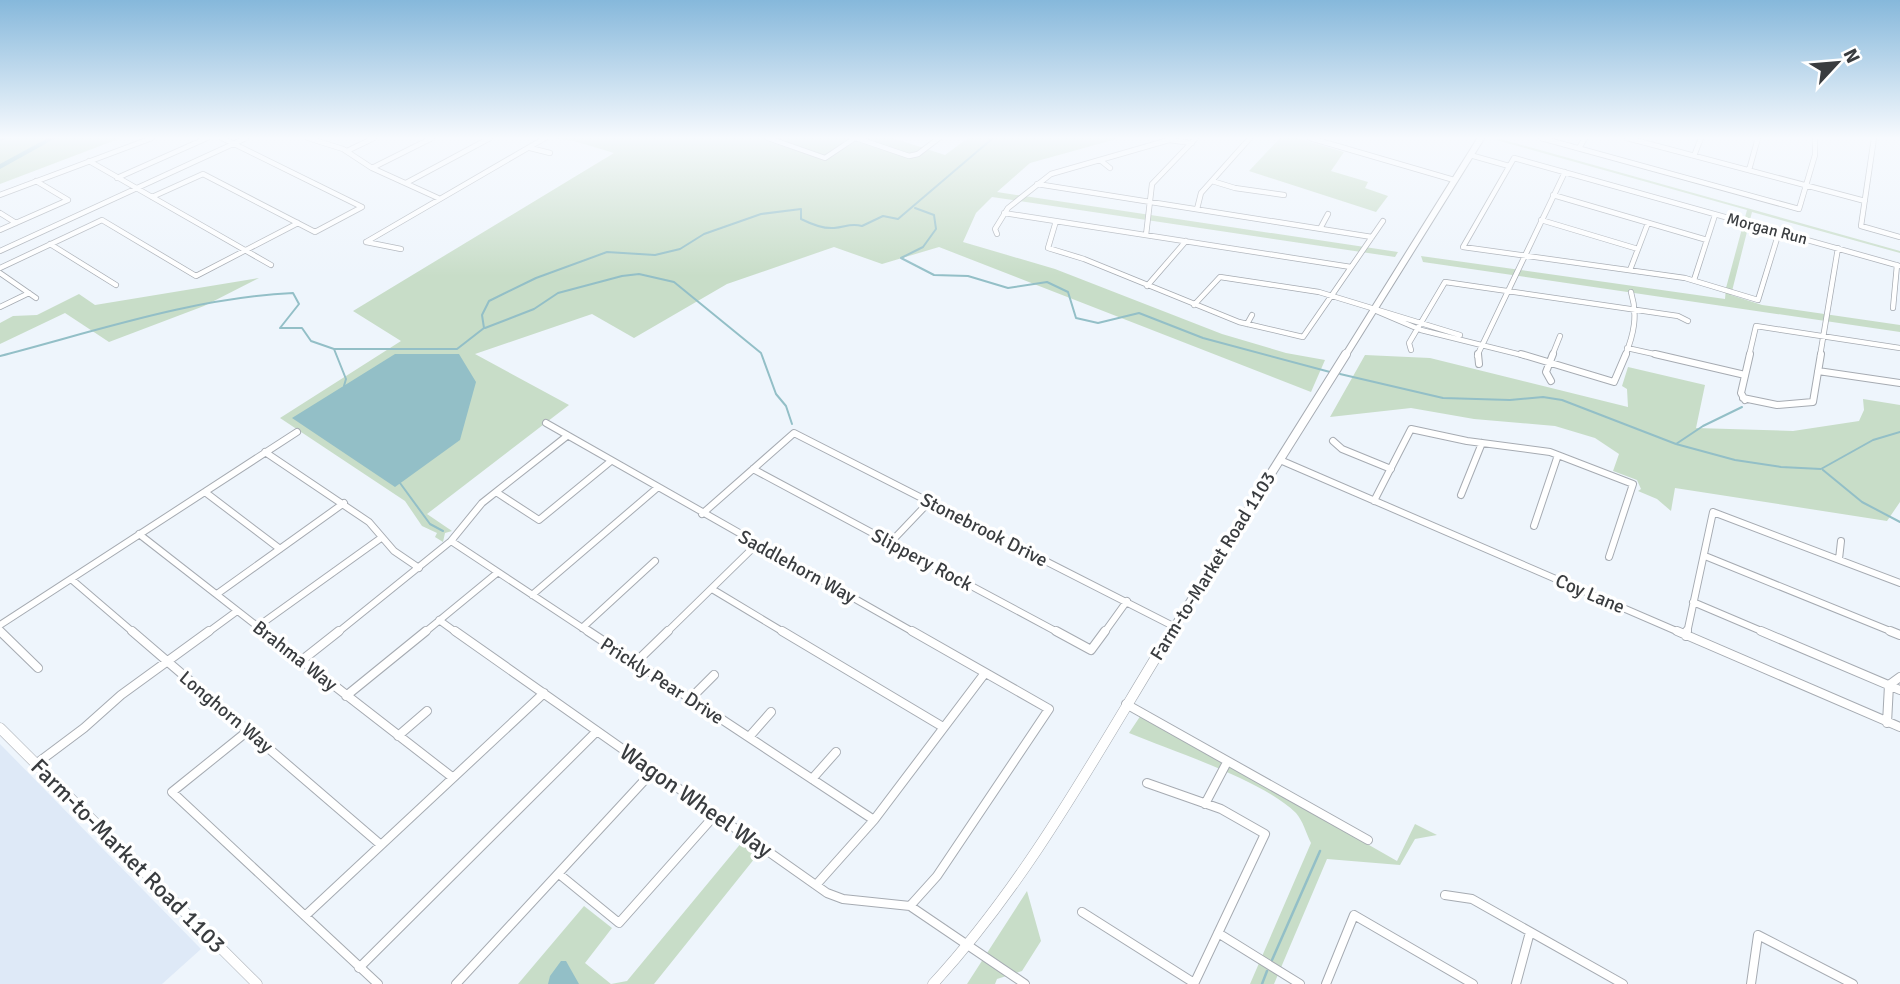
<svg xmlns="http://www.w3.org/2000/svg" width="1900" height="984" font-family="Signika,sans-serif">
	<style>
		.built { fill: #dee9f7 }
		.green { fill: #c8ddc8 }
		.water { fill: #93bfc7 }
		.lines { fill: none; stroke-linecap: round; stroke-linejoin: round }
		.stream-far1 { stroke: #93bfc7; stroke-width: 2 }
		.stream { stroke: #93bfc7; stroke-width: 2.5 }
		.river { fill: #93bfc7; fill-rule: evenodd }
		.street-far2-casing { stroke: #a6abb2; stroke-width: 6 }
		.street-far1-casing { stroke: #a6abb2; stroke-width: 8 }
		.street-casing { stroke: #a6abb2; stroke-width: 10 }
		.secondary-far2-casing { stroke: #a6abb2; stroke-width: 8 }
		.secondary-far1-casing { stroke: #a6abb2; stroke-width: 10 }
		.secondary-casing { stroke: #a6abb2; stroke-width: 11 }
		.street-far2 { stroke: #fff; stroke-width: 4.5 }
		.street-far1 { stroke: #fff; stroke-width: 6 }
		.street { stroke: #fff; stroke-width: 8 }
		.secondary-far2 { stroke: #fff; stroke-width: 6 }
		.secondary-far1 { stroke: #fff; stroke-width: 8 }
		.secondary { stroke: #fff; stroke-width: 10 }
		.labels { text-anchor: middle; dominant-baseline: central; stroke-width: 7; stroke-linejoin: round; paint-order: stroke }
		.far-street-label { font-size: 16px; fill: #393c3f; stroke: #fff }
		.street-label { font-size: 19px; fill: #393c3f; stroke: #fff }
		.near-street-label { font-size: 23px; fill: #393c3f; stroke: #fff }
	</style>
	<rect width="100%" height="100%" fill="#eef5fc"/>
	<path class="built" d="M0,744L201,949L162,984H0Z"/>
	<path class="green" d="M0,138H121L0,184Z
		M550,138H893L945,155L968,138H1120L1030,163L997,192L1398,252L1395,257L992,197L976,213L963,242L1055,269L1222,334L1286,353L1325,360L1311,392L939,247L882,264L834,247L727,284L634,338L592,314L475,354L569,405L427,514L452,531L445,533L443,542L435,537L437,533L422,526L405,501L280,418L401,341L353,311L614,153L574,141Z
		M1280,138H1297L1344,152L1331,171L1368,182L1365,188L1388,196L1376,212L1249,171Z
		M1497,138L1900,251V253L1752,212L1731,295L1762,305L1900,325V332L1423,262L1421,256L1725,299L1726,288L1747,210L1496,140Z
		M259,278L204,306L109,342L65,313L0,344V323L13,316L37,315L79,294L95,305Z
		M1365,355L1430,358L1628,407L1627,389L1622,386L1628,367L1705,385L1696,428L1793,431L1859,421L1864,410L1863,399L1900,405V502L1887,521L1675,488L1671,511L1657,499L1638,491L1641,489L1637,480L1613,471L1619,454L1595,438L1555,426L1474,419L1411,408L1330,417Z
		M1141,715L1397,861L1415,824L1437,835L1415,839L1400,865L1327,859L1274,984H1250L1311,843C1306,833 1303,821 1296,813C1262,780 1175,752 1129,733Z
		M742,842L759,853L654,984H518L584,906L612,928L585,963L611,984L627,981Z
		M1027,891L1041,941L1022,971L997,979L995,984H967Z"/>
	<path class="water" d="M395,354H459L476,382L460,440L395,487L292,418Z
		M561,961H566L579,984H548L550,976Z"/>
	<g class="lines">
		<path class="stream-far1" d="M0,140L5,138
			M915,208L934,215L936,229L923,247L901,258L934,275L968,276L1008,288L1047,282L1068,292L1076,318L1098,323L1139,313L1203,338L1330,372
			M485,328L534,309L558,293L622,276L639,274L674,282L761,353L776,394L786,406L792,424
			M334,349L346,379L344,386
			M0,356C96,331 193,298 293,293L299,304L280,328H302L311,341L334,349H457L484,328L482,315L489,301L536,278L607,252L655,255L680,249L704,234L761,214L801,209V219C811,224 822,229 834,228C846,227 850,223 862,226L883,216L898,219L993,138
			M1340,374L1443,398L1510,400L1543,397L1562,400L1676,444L1735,460L1781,467L1821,469L1873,440L1900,432
			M1676,444L1703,426L1742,407
			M1823,470L1862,502L1900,522
			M400,483L430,524L443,531"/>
		<path class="stream" d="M1272,960L1320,851
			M1262,984L1267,971"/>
		<path class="river" d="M48,138H56L0,169V164Z"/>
		<g class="street-far2-casing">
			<path id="street-far2" d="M222,138L362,207
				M308,138L343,149L372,168L438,198
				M768,138L825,158L855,138
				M856,138L909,156L918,154L939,138
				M1310,138L1454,180
				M1541,138L1799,209L1815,155V138
				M1627,138L1865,201
				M1874,138L1861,226L1900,237
				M530,148L550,153
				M1579,148L1585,138
				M347,151L374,138
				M1470,155L1509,166
				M1694,156L1701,138
				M1100,160L1110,168
				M89,161L271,265
				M372,168L432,138
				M1749,170L1758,138
				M117,178L207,138
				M36,181L68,200
				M1212,181L1235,188L1284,195
				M406,183L490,138
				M1037,184L1372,237
				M0,195L152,138
				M1553,195L1707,240
				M152,197L203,174L315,232L362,207
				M1197,209L1201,193L1250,138
				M0,213L16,223
				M1004,213L1351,267
				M1541,220L1638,249
				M1056,221L1048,248L1084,259L1239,322L1303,337L1383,221
				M1321,227L1328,214
				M0,230L68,200
				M1779,232L1758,300L1685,278L1463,247L1514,158C1642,195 1771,229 1900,266
				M997,234L995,229L1008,208L1051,174L1169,140L1192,143
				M1146,235L1152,184L1196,138
				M366,242L545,138
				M366,242L401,249
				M50,244L116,285
				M0,251L246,138
				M0,268L102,220L196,276L298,223
				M1630,270L1648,223
				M0,273L36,298
				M1694,280L1715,215
				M1147,286L1186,241
				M1194,305L1220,277L1319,292L1460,335
				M0,307L29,293
				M1893,308L1897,265
				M1374,310L1421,330L1526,356
				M1247,324L1252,315
				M1627,348L1663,356
				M1411,350L1409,343L1445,282L1678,316L1688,321
				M1477,356L1565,172
				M1552,356L1560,336
				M1625,356C1634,334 1638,315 1631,292
				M1749,356L1756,326L1900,348
				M1820,356L1838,248"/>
		</g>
		<g class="street-far1-casing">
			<path id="street-far1" d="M1478,354L1479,364
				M1521,354L1614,382L1626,354
				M1655,354L1745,375
				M1818,371L1900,383
				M1551,381L1546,372L1553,354
				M1743,398L1777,405L1813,402L1821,354
				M1745,400L1741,393L1750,354
				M546,423L915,633
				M1333,441L1342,449L1391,469
				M265,452L369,522L394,551L419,568
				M1280,460L1681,633
				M753,469L1059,633
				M205,492L280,549
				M496,492L539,520L611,461
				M1461,495L1482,443
				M1374,501L1411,429L1467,441L1550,452L1633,484L1609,557
				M702,514L794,433L1175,627
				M1534,526L1558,455
				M139,534L266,633
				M451,541L590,633
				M890,543L929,502
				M1705,556L1895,633
				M1839,559L1841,541
				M71,579L134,633
				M712,589L785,633
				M217,594L344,503
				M532,595L657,488
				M1693,602L1766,633
				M439,620L457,633
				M0,625L297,432
				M257,627L381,538
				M582,628L655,561
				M0,631L2,633
				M207,633L237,611
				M337,633L451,541L482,503L567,436
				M424,633L497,573
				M666,633L757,544
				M1104,633L1127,601
				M1687,633L1713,512L1900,583"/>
		</g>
		<g class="street-casing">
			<path id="street" d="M0,631L38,668
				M132,631L381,845
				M264,631L452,777
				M455,631L827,893L843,899L910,906L1025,984
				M588,631L874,820
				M782,631L943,727
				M1056,631L1091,650L1105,631
				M1677,631L1900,727
				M1761,631L1900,690
				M1890,631L1900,635
				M1686,636L1687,631
				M301,661L339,631
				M635,663L668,631
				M346,696L426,631
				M690,699L714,675
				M1126,704L1368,840
				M1887,723L1889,685L1900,677
				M249,730L172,792L378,984
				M398,736L427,711
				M749,737L771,712
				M36,764L84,728L121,695L209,631
				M812,779L836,752
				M1147,783L1221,809L1265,834L1194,984
				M1205,804L1225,766
				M559,874L619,923L715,815
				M816,885L874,820L985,673
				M1445,895L1472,899L1623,984
				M910,906L937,876L1049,709L912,631
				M1082,912L1194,983
				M305,916L544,693
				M1218,933L1300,984
				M359,968L597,731
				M456,984L653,771
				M1326,984L1354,915L1473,984
				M1516,984L1530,932
				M1751,984L1758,935L1853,984"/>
		</g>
		<g class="secondary-far2-casing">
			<path id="secondary-far2" d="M1345,356L1481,138"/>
		</g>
		<g class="secondary-far1-casing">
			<path id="secondary-far1" d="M1171,633L1346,354"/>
		</g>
		<g class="secondary-casing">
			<path id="secondary" d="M0,728L257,984
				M933,984C1029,880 1098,751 1172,631"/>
		</g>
		<use href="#street-far2" class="street-far2"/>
		<use href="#street-far1" class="street-far1"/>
		<use href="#street" class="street"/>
		<use href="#secondary-far2" class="secondary-far2"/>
		<use href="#secondary-far1" class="secondary-far1"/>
		<use href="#secondary" class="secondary"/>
	</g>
	<linearGradient id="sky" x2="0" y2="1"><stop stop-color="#86b8db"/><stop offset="0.5" stop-color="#f7fafe"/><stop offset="1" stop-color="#f7fafe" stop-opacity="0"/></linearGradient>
	<rect width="1900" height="276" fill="url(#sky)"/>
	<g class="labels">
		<g class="far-street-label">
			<text transform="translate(1767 229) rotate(15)">Morgan Run</text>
		</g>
		<g class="street-label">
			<text transform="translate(984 530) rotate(27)">Stonebrook Drive</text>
			<text transform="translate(922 560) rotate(28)">Slippery Rock</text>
			<text transform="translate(1213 566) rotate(-58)">Farm-to-Market Road 1103</text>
			<text transform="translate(797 567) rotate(29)">Saddlehorn Way</text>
			<text transform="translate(1590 594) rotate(23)">Coy Lane</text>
			<text transform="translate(295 656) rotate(38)">Brahma Way</text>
			<text transform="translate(662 681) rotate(33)">Prickly Pear Drive</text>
			<text transform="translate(226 712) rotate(40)">Longhorn Way</text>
		</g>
		<g class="near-street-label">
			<text transform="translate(696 801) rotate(35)">Wagon Wheel Way</text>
			<text transform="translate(128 856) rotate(45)">Farm-to-Market Road 1103</text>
		</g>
	</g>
	<g transform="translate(1837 63) rotate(64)" stroke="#ffffff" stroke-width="5" paint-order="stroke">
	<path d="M0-5L12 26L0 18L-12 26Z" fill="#393c3f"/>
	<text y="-10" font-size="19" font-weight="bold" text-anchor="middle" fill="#393c3f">N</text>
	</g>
</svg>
